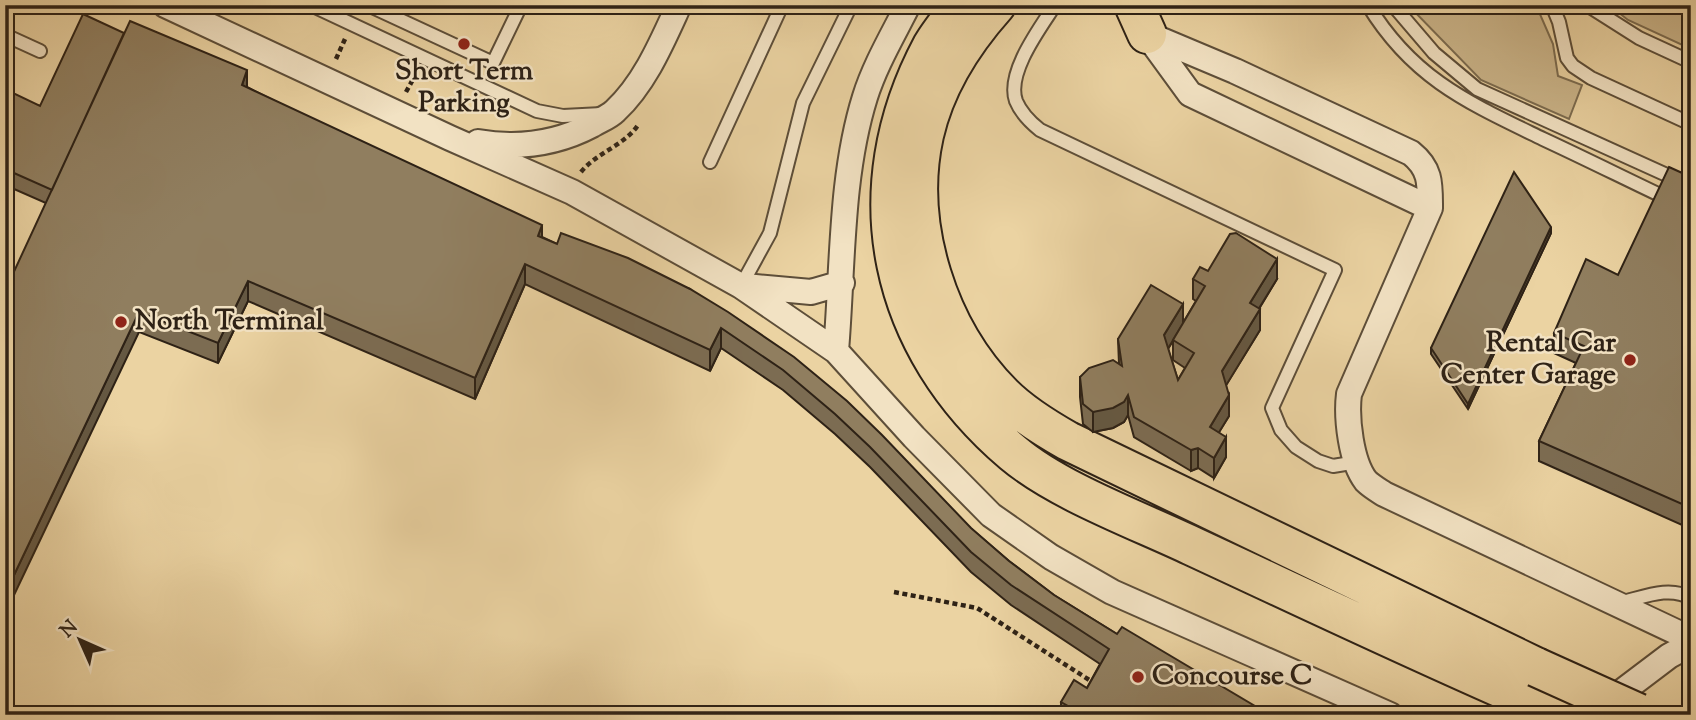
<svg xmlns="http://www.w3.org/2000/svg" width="1696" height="720" font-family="'Sorts Mill Goudy',serif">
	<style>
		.green { fill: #cbb58a; stroke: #7c6c50; stroke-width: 2 }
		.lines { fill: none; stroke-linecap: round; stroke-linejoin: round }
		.lane-casing { stroke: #5d4e39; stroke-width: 16 }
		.street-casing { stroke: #5d4e39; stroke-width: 28 }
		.primary-casing { stroke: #2e2216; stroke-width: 42 }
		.path { stroke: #2e2216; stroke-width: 4.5; stroke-dasharray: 5 3.5; stroke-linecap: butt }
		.lane { stroke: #f2e2c3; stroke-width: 12 }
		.street { stroke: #f2e2c3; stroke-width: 24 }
		.primary { stroke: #ebd3a2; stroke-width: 38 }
		.primary-bridge-casing { stroke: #2e2216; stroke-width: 42; stroke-linecap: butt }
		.primary-bridge { stroke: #ebd3a2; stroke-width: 38 }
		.wall { fill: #7c6c52; stroke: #2e2216; stroke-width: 2; fill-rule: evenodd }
		.shaded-wall { fill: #655842; stroke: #2e2216; stroke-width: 2 }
		.building { fill: #907e5f; stroke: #2e2216; stroke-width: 2 }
		.poi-dot { fill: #8f2418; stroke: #f2e2c3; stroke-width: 2.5 }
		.labels { text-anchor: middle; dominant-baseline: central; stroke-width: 5; stroke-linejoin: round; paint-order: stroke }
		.poi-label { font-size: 28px; font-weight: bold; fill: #2e2216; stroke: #f2e2c3; text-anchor: start }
	</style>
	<rect width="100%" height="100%" fill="#ebd3a2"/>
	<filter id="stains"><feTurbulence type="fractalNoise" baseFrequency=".00286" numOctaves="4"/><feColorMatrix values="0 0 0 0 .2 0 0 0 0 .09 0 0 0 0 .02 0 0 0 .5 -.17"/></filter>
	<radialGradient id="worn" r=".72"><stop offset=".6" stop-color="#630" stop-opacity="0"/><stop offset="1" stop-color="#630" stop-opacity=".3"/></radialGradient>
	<path class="green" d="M1408,5H1536L1553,44L1558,76L1582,85L1569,119L1481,80Z
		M1609,5H1691V49L1628,20Z"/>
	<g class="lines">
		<g class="lane-casing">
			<path id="lane" d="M311,5L537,111L563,116L602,114
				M368,5L493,63L521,5
				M1055,5C1040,28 1006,73 1016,101C1021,113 1030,122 1040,130L1335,270L1272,408L1281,430L1296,447L1318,461L1333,466L1357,462
				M1368,5C1413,79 1469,103 1543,139C1584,158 1624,178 1664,197
				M1393,5L1434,53L1477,89L1691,186
				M1552,5L1559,22L1567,58L1573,66L1591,78L1691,124
				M1587,5L1639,38L1691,62
				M5,35L40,51
				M710,162L782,5
				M741,286L770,233L803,103L851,5
				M1619,603C1642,598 1668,585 1691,598"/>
		</g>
		<g class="street-casing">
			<path id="street" d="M165,5L450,138L572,192L741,286L836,351L914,437L991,515L1051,557L1112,592L1390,715
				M1147,34L1235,71L1411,153C1431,169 1430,184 1430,208L1349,394C1346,418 1351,462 1366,481C1371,486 1378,490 1384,494L1691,639
				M1147,35L1190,94L1430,208
				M478,142C519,149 556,144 592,125C600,120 609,117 615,111C645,83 662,42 679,5
				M745,286L811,292L842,283
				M836,351C843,268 840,177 865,97C875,65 893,35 908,5
				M1591,715L1669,656L1691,644"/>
		</g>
		<g class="primary-casing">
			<path id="primary" d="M962,5C952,18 940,32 932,46C854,192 888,347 1013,453C1058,491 1137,520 1192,546C1315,603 1438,662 1563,715
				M996,5C963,42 935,86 924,135C904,225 938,330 1003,395C1022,414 1045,428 1068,441L1536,667
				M1134,5L1147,34"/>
		</g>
		<path class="path" d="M336,59L345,39
			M406,92L417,72
			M581,172C596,153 625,145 638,125
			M894,592L977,608L1094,683
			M930,714L939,715"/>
		<use href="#lane" class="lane"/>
		<use href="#street" class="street"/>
		<use href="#primary" class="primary"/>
		<g class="primary-bridge-casing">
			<path id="primary-bridge" d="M1536,667L1638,713"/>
		</g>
		<use href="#primary-bridge" class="primary-bridge"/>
	</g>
	<path class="wall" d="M124,33L247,87L542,237L557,244L690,289L1009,561L1054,595L1117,634L1270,715H1061V702L1087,688L1100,664L1011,605L971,572L870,467L835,434L783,390L721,348L710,371L525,284L475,399L248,301L218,363L139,332L46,203L5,185V99L40,106Z
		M1691,177V529L1539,461V441L1576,363L1554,353V333L1618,275Z
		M1551,233L1468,409L1431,354V348Z
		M1208,271L1277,279L1259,309L1260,330L1226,385L1229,416L1219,432L1226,457L1214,478L1198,468L1191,471L1134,437L1128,415L1124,422L1113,428L1093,432L1083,424L1080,397V377L1119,364L1118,339L1183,323L1196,301L1193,299V279ZM1173,341V360L1185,368L1178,380L1168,349Z"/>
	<path class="shaded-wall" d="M247,70V90L242,85Z
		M542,225V245L538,236Z
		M1551,227V233L1468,409V404Z
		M1277,259V279L1250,323V303Z
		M525,264V284L475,399V378Z
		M248,281V301L218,363V343Z
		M1183,304V324L1164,355V335Z
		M1260,309V330L1222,392V371Z
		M139,312V332L5,614V594Z
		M721,328V348L710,371V350Z
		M1128,395V415L1124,422L1113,428L1093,432V412Z
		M1229,395V416L1210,447V427Z
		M1226,437V457L1214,478V458Z
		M1198,448V468L1191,471V450Z"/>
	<path class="building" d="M83,14L124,33L52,190L5,169V99L9,91L40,106Z
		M130,21L247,70L242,85L542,225L538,236L557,244L561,233L628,258L690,289L728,312L794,357L847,401L882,435L971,528L1009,561L1054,595L1117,634L1122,627L1270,715H1070L1073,709L1061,702L1074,680L1087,688L1109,649L1011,585L971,552L870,447L835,414L783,370L721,328L710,350L525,264L475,378L248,281L218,343L139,312L5,594V291Z
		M1669,167L1691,177V508L1539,441L1584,346L1554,333L1586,259L1618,275Z
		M1514,172L1551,227L1468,404L1431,348Z
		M1236,233L1277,259L1250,303L1260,309L1222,371L1229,395L1210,427L1226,437L1214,458L1198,448L1191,450L1134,417L1128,395L1124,402L1113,408L1093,412L1083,404L1080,377L1089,368L1113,360L1122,366L1118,339L1151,285L1183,304L1164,335L1178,380L1194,353L1173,340L1205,286L1193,279L1200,267L1208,271L1230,234Z"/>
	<g class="poi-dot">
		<circle cx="464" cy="44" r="7"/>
		<circle cx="121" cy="322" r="7"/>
		<circle cx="1630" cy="360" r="7"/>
		<circle cx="1138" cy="677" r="7"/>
	</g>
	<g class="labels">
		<g class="poi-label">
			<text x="464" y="72" text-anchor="middle">Short Term<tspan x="464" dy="32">Parking</tspan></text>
			<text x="135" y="322">North Terminal</text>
			<text x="1616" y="344" text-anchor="end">Rental Car<tspan x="1616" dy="32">Center Garage</tspan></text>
			<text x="1152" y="677">Concourse C</text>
		</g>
	</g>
	<rect width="1696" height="720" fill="none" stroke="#ebd3a2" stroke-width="28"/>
	<rect x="7" y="7" width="1682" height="706" fill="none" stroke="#2e2216" stroke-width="3.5"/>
	<rect x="14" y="14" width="1668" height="692" fill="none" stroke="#2e2216" stroke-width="2"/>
	<g transform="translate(80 640) rotate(315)" stroke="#f2e2c3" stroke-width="5" paint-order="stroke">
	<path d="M0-5L12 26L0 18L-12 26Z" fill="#2e2216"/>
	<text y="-10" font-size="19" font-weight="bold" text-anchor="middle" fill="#2e2216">N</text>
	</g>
	<rect width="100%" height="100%" filter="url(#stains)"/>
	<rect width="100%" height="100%" fill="url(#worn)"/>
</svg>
